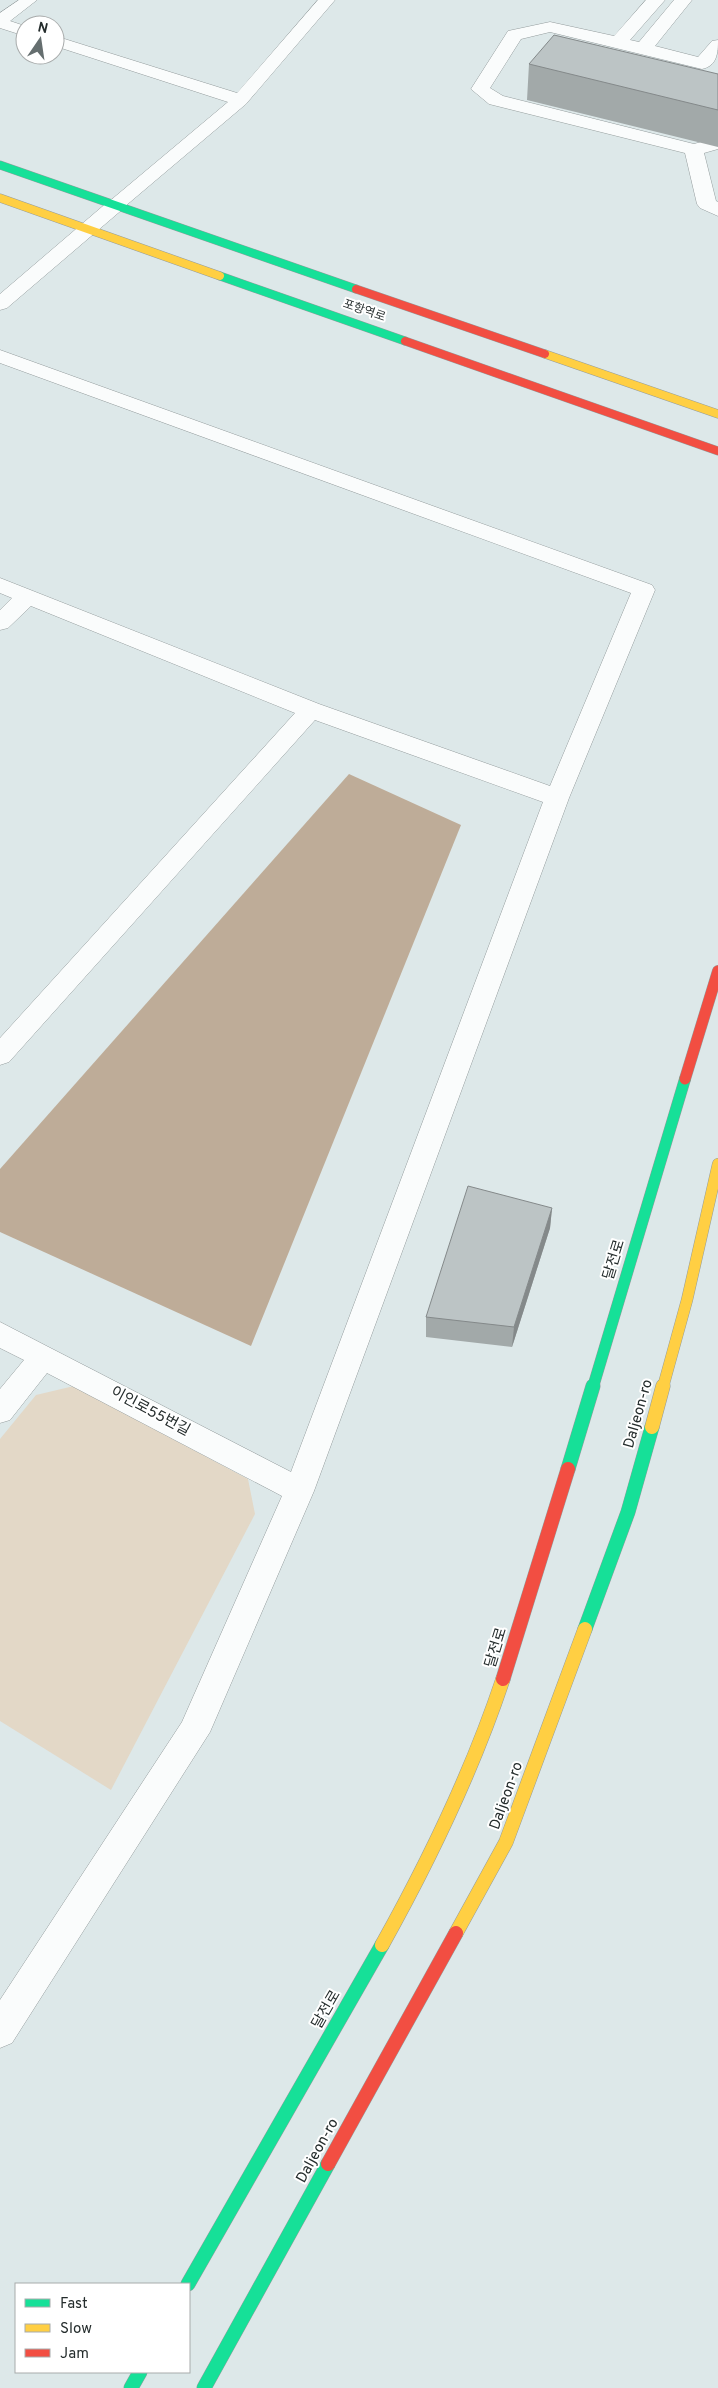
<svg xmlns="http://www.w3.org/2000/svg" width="718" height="2388" font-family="Overpass,'Noto Sans KR',sans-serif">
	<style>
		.green { fill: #e3d8c7 }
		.water { fill: #beac98 }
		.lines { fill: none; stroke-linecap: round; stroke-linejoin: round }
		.lane-casing { stroke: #949c9d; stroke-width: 1 }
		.street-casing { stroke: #949c9d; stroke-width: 1 }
		.fast-far2-casing { stroke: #949c9d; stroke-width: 9 }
		.fast-far1-casing { stroke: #949c9d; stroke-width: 12 }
		.fast-casing { stroke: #949c9d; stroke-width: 15 }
		.slow-far2-casing { stroke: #949c9d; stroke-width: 9 }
		.slow-far1-casing { stroke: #949c9d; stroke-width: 12 }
		.slow-casing { stroke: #949c9d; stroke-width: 15 }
		.jam-far2-casing { stroke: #949c9d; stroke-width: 9 }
		.jam-far1-casing { stroke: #949c9d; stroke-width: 12 }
		.jam-casing { stroke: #949c9d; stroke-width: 15 }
		.lane { fill: #fafcfc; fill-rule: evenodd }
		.street { fill: #fafcfc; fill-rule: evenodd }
		.fast-far2 { stroke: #16e098; stroke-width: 8 }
		.fast-far1 { stroke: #16e098; stroke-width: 11 }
		.fast { stroke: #16e098; stroke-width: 14 }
		.slow-far2 { stroke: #ffcf43; stroke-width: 8 }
		.slow-far1 { stroke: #ffcf43; stroke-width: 11 }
		.slow { stroke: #ffcf43; stroke-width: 14 }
		.jam-far2 { stroke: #f24e42; stroke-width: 8 }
		.jam-far1 { stroke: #f24e42; stroke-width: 11 }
		.jam { stroke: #f24e42; stroke-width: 14 }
		.wall { fill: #a2a9a9 }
		.shaded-wall { fill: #84898a }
		.building { fill: #bcc4c5; stroke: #84898a }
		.labels { text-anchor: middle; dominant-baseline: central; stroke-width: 4; stroke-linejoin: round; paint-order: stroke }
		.far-street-label { font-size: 12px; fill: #252d2d; stroke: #fff }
		.street-label { font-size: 15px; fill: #252d2d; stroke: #fff }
	</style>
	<rect width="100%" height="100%" fill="#dde8e9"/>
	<path class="green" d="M74,1386L248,1479L255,1514L111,1790L0,1721V1439L36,1395Z"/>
	<path class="water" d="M349,774L461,825L251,1346L0,1232V1169Z"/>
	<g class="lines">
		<g class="lane-casing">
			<path id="lane" d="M19,0H37L10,21L25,26V36L0,28V13Z
				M318,0H335L246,104L123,208H111L108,204L111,200L228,102L55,46V36L237,93Z"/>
		</g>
		<g class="street-casing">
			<path id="street" d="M646,0H665L630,40L639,42L674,0H692L655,46L698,57L712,41L718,40C718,53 717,66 702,69L550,32L521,39L490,88L503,96L694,144L718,137V149L704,153L716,201L718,202V216L700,208L697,204L685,153L489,104L471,89L508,31L550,22L614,36Z
				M117,198L124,200L127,204L124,208L7,308L0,310V294L110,200Z
				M0,350L652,585L655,590L569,798L314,1491L210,1732L12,2043L0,2048V2000L182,1722L282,1496L47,1373L10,1420L0,1423V1389L24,1360L0,1348V1322L291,1472L543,802L315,720L9,1062L0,1065V1038L295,713L31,606L8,628L0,630V610L12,598L0,593V578L319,704L550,786L631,593L0,363Z"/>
		</g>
		<g class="fast-far2-casing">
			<path id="fast-far2" d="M0,165L356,289
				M220,276L405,341"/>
		</g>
		<g class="fast-far1-casing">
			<path id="fast-far1" d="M593,1387L685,1079"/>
		</g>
		<g class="fast-casing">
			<path id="fast" d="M568,1469L593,1386
				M585,1629L628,1512L652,1427
				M188,2284L382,1945
				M131,2388L140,2372
				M204,2388L328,2164"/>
		</g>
		<g class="slow-far2-casing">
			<path id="slow-far2" d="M0,198L220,276
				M545,354L718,414"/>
		</g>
		<g class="slow-far1-casing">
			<path id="slow-far1" d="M663,1387L687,1300L718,1164"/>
		</g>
		<g class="slow-casing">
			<path id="slow" d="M652,1427L663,1386
				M456,1933L506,1842L585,1629
				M382,1945C430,1859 472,1772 503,1679"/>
		</g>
		<g class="jam-far2-casing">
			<path id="jam-far2" d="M356,289L545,354
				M405,341L718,451"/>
		</g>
		<g class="jam-far1-casing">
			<path id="jam-far1" d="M685,1079L718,971"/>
		</g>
		<g class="jam-casing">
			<path id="jam" d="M503,1679L568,1469
				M328,2164L456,1933"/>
		</g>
		<use href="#lane" class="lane"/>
		<use href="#street" class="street"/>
		<use href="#fast-far2" class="fast-far2"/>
		<use href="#fast-far1" class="fast-far1"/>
		<use href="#fast" class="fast"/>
		<use href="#slow-far2" class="slow-far2"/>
		<use href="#slow-far1" class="slow-far1"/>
		<use href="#slow" class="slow"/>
		<use href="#jam-far2" class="jam-far2"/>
		<use href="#jam-far1" class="jam-far1"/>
		<use href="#jam" class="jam"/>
	</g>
	<path class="wall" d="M529,64L718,74V147L527,100Z
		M552,1208L550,1228L512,1347L426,1337V1317Z"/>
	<path class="shaded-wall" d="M552,1208L550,1228L512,1347L514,1327Z"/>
	<path class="building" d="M554,35L718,74V110L529,64Z
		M468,1186L552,1208L514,1327L426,1317Z"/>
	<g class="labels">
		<g class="far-street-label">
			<text transform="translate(364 311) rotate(19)">포항역로</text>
		</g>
		<g class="street-label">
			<text transform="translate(615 1260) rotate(-73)">달전로</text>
			<text transform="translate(150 1412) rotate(28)">이인로55번길</text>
			<text transform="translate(639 1414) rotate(-74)">Daljeon-ro</text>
			<text transform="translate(497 1648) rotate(-73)">달전로</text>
			<text transform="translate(507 1796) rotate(-70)">Daljeon-ro</text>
			<text transform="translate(327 2010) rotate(-60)">달전로</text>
			<text transform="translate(318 2151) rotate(-61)">Daljeon-ro</text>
		</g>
	</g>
	<rect x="15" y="2283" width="175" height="90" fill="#ffffff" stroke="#a8abab"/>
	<rect x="25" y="2299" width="25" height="8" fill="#16e098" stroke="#a8abab"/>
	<text x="60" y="2308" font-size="15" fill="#252d2d">Fast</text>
	<rect x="25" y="2324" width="25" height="8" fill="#ffcf43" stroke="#a8abab"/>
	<text x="60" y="2333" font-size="15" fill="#252d2d">Slow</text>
	<rect x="25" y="2349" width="25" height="8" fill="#f24e42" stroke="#a8abab"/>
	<text x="60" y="2358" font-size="15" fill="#252d2d">Jam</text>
	<g transform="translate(40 40) rotate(13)"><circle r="24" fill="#ffffff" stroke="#a8abab"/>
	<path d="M0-4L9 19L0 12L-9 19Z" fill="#656e6f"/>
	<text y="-8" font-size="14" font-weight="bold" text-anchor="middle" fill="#252d2d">N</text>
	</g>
</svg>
